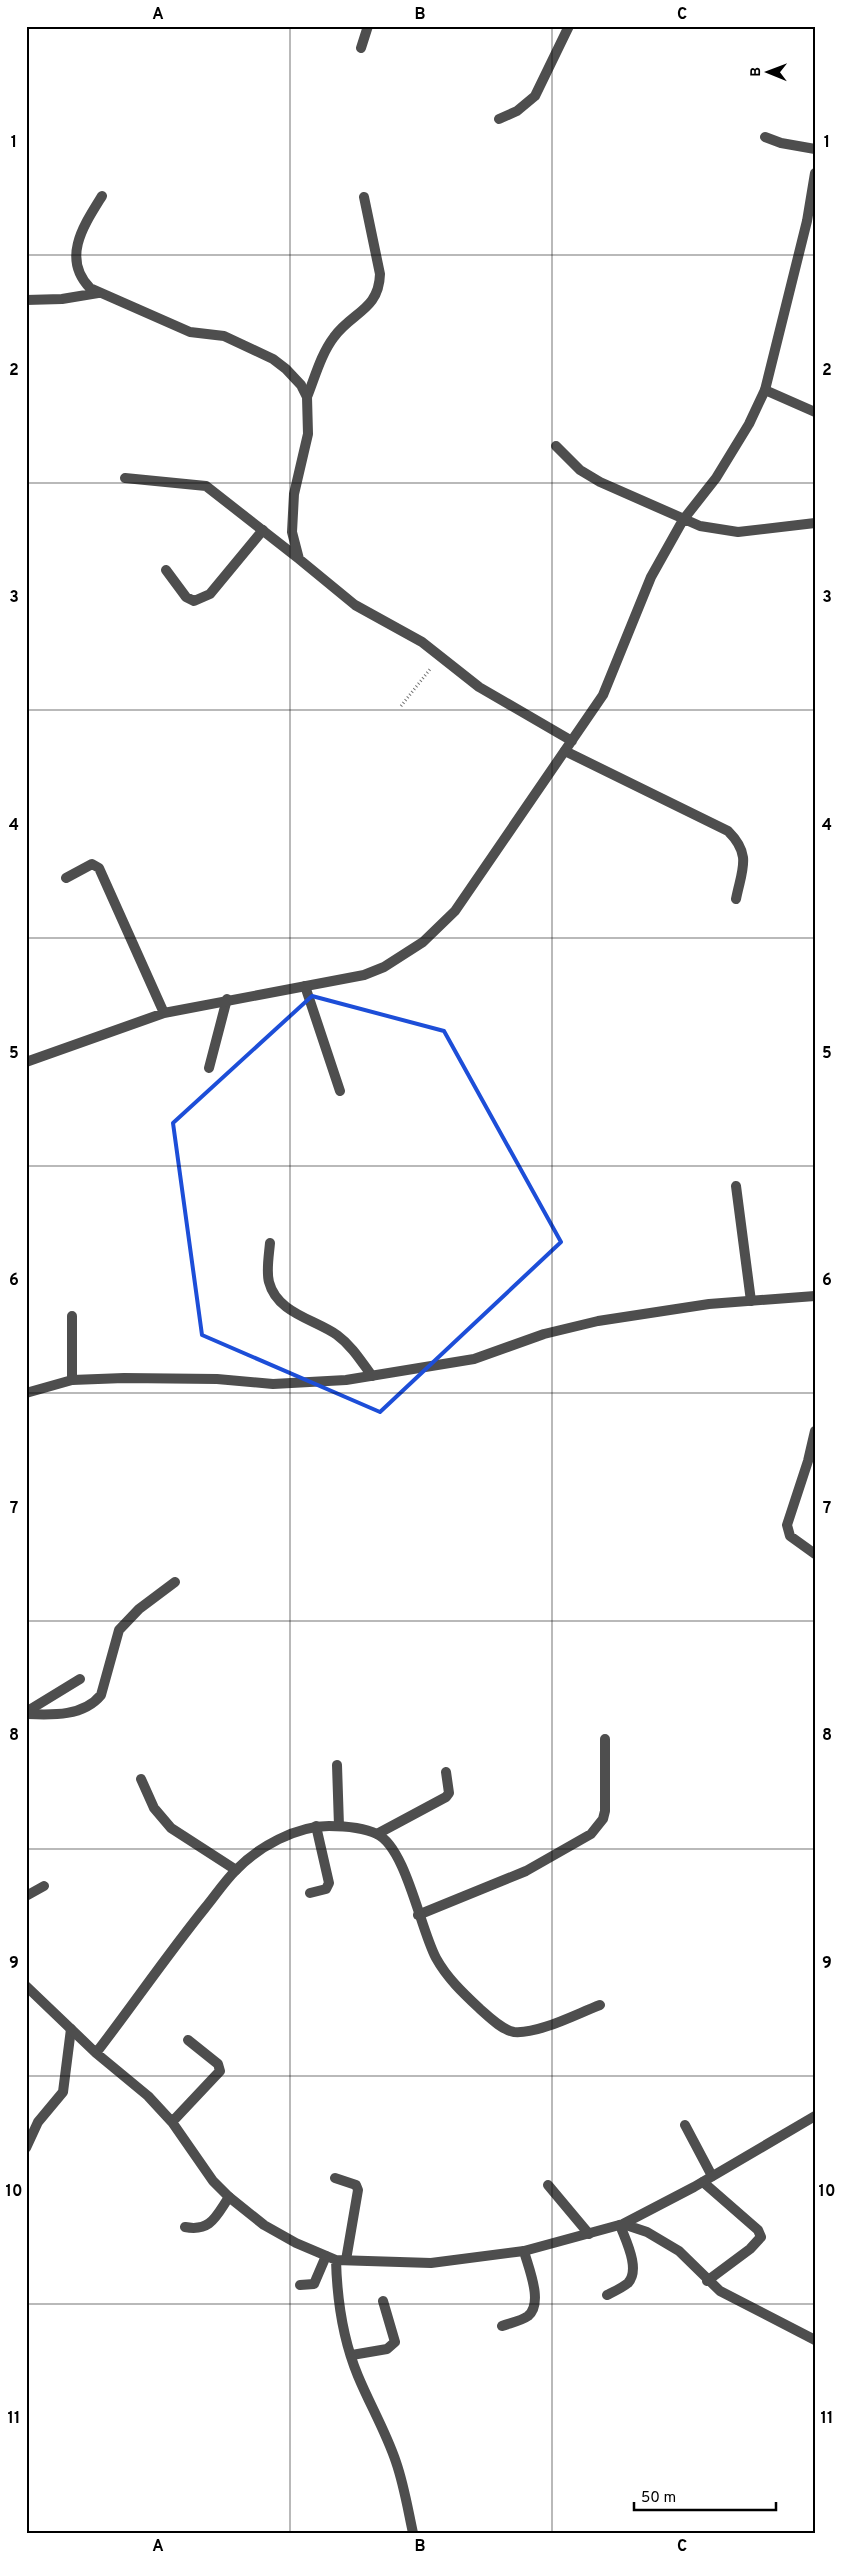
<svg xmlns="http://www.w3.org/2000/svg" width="841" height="2559" font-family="Overpass,sans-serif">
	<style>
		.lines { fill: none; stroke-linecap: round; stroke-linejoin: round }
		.path { stroke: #707070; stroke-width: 3; stroke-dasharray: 1 2.5; stroke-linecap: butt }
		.service { stroke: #4e4e4e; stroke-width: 10 }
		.minor { stroke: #4e4e4e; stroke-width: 10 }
		.marked { fill: none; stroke: #1d4ed8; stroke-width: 4; stroke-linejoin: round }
		.grid { fill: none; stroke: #000; stroke-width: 1; stroke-opacity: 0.55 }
		.neatline { fill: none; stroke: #000; stroke-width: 2 }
		.grid-label { font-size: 16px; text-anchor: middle; font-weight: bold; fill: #000 }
	</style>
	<rect width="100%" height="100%" fill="#fff"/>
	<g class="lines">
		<path class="path" d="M401,706L431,668"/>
		<path class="service" d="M361,48L368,26
			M765,137L781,143L815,149
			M765,390L815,412
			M307,397C315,377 321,354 334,337C352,312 379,310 380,274L364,197
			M166,570L186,597L194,601L210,594L263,530
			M565,751L728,831C752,855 742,869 736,899
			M305,986L340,1091
			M209,1068L227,999
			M736,1186L751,1301
			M270,1243C269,1255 266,1271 269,1282C277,1313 314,1319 337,1335C352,1346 361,1361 372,1376
			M72,1380V1316
			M26,1712L80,1679
			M337,1765L339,1826
			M141,1779L154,1808L171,1828L236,1870
			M377,1834L446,1797L449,1793L446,1772
			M310,1893L326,1889L329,1883L316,1826
			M26,1896L44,1886
			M418,1915L526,1871L591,1834L603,1819L605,1811V1739
			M685,2125L712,2176
			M26,2148L38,2122L63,2092L71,2029
			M335,2178L356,2185L358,2190L346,2260
			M703,2182L758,2230L761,2237L750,2249L707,2281
			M548,2185L589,2234
			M185,2227C211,2232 216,2216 229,2197
			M300,2285L314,2284L326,2256
			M607,2295C613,2292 622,2288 628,2283C641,2269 625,2239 620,2225
			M502,2326C510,2323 521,2321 528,2316C544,2303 528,2267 524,2251
			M352,2355L387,2349L395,2342L383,2301"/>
		<path class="minor" d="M499,119L517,111L535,96L569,26
			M102,196C84,225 61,258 90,288L190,332L224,336L273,359L286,369L301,385L307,397L308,434L294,494L292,532L299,559L355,605L422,642L479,687L572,741
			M26,300L62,299L98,293
			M556,446L580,470L600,482L700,526L738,532L815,523
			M125,478L206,486L298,558
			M66,878L92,864L99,868L164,1013
			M26,1062L164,1013L364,975L384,967L423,942L455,911L603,695L651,577L683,520L716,478L749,424L765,390L807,221L815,173
			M26,1393L72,1380L124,1378L217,1379L273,1384L346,1380L474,1359L544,1334L598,1321L709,1304L815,1296
			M815,1431L808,1461L787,1525L790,1536L815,1554
			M26,1714C51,1715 83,1717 101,1695L119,1630L139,1609L175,1582
			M26,1986L96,2053L148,2096L172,2122L213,2181L229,2197L264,2225L296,2243L336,2260L431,2263L524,2251L623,2224L694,2187L815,2116
			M96,2053C133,2005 167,1955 205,1908C215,1896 224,1882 236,1870C258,1847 296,1826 329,1826C343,1826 364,1828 377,1834C406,1848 420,1928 436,1958C447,1978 463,1993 480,2009C489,2017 502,2030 514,2032C539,2034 576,2014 600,2005
			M172,2122L220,2071L218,2064L188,2040
			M623,2224L647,2232L679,2251L720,2291L815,2340
			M336,2260C337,2299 343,2340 358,2376C370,2405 386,2432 396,2462C404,2485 408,2510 413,2533"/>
	</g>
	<path class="marked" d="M312,996L444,1031L561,1242L380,1412L202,1335L173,1123Z"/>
	<path class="grid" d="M290,26V2533M552,26V2533M26,255H815M26,483H815M26,710H815M26,938H815M26,1166H815M26,1393H815M26,1621H815M26,1849H815M26,2076H815M26,2304H815"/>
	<rect width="841" height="2559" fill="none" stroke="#ffffff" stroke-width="55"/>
	<g transform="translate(768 72) rotate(271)" stroke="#ffffff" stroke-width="4" paint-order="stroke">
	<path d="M0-4L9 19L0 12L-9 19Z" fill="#000000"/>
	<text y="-8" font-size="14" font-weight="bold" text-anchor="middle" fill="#000000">B</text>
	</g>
	<path d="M634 2502v8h142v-8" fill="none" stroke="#000000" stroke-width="2.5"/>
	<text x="641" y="2502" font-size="15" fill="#000000" stroke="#ffffff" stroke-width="4" paint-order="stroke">50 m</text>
	<rect x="28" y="28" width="786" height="2504" class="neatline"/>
	<g class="grid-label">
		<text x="158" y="19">A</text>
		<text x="420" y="19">B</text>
		<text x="682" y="19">C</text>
		<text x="14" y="147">1</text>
		<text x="827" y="147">1</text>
		<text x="14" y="375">2</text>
		<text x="827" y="375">2</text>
		<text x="14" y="602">3</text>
		<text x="827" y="602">3</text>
		<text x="14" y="830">4</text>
		<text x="827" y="830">4</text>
		<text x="14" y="1058">5</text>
		<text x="827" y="1058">5</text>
		<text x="14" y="1285">6</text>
		<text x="827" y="1285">6</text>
		<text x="14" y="1513">7</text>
		<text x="827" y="1513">7</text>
		<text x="14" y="1740">8</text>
		<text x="827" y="1740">8</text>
		<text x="14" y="1968">9</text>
		<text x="827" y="1968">9</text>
		<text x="14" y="2196">10</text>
		<text x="827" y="2196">10</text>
		<text x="14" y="2423">11</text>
		<text x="827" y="2423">11</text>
		<text x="158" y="2551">A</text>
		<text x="420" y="2551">B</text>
		<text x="682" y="2551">C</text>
	</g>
</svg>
